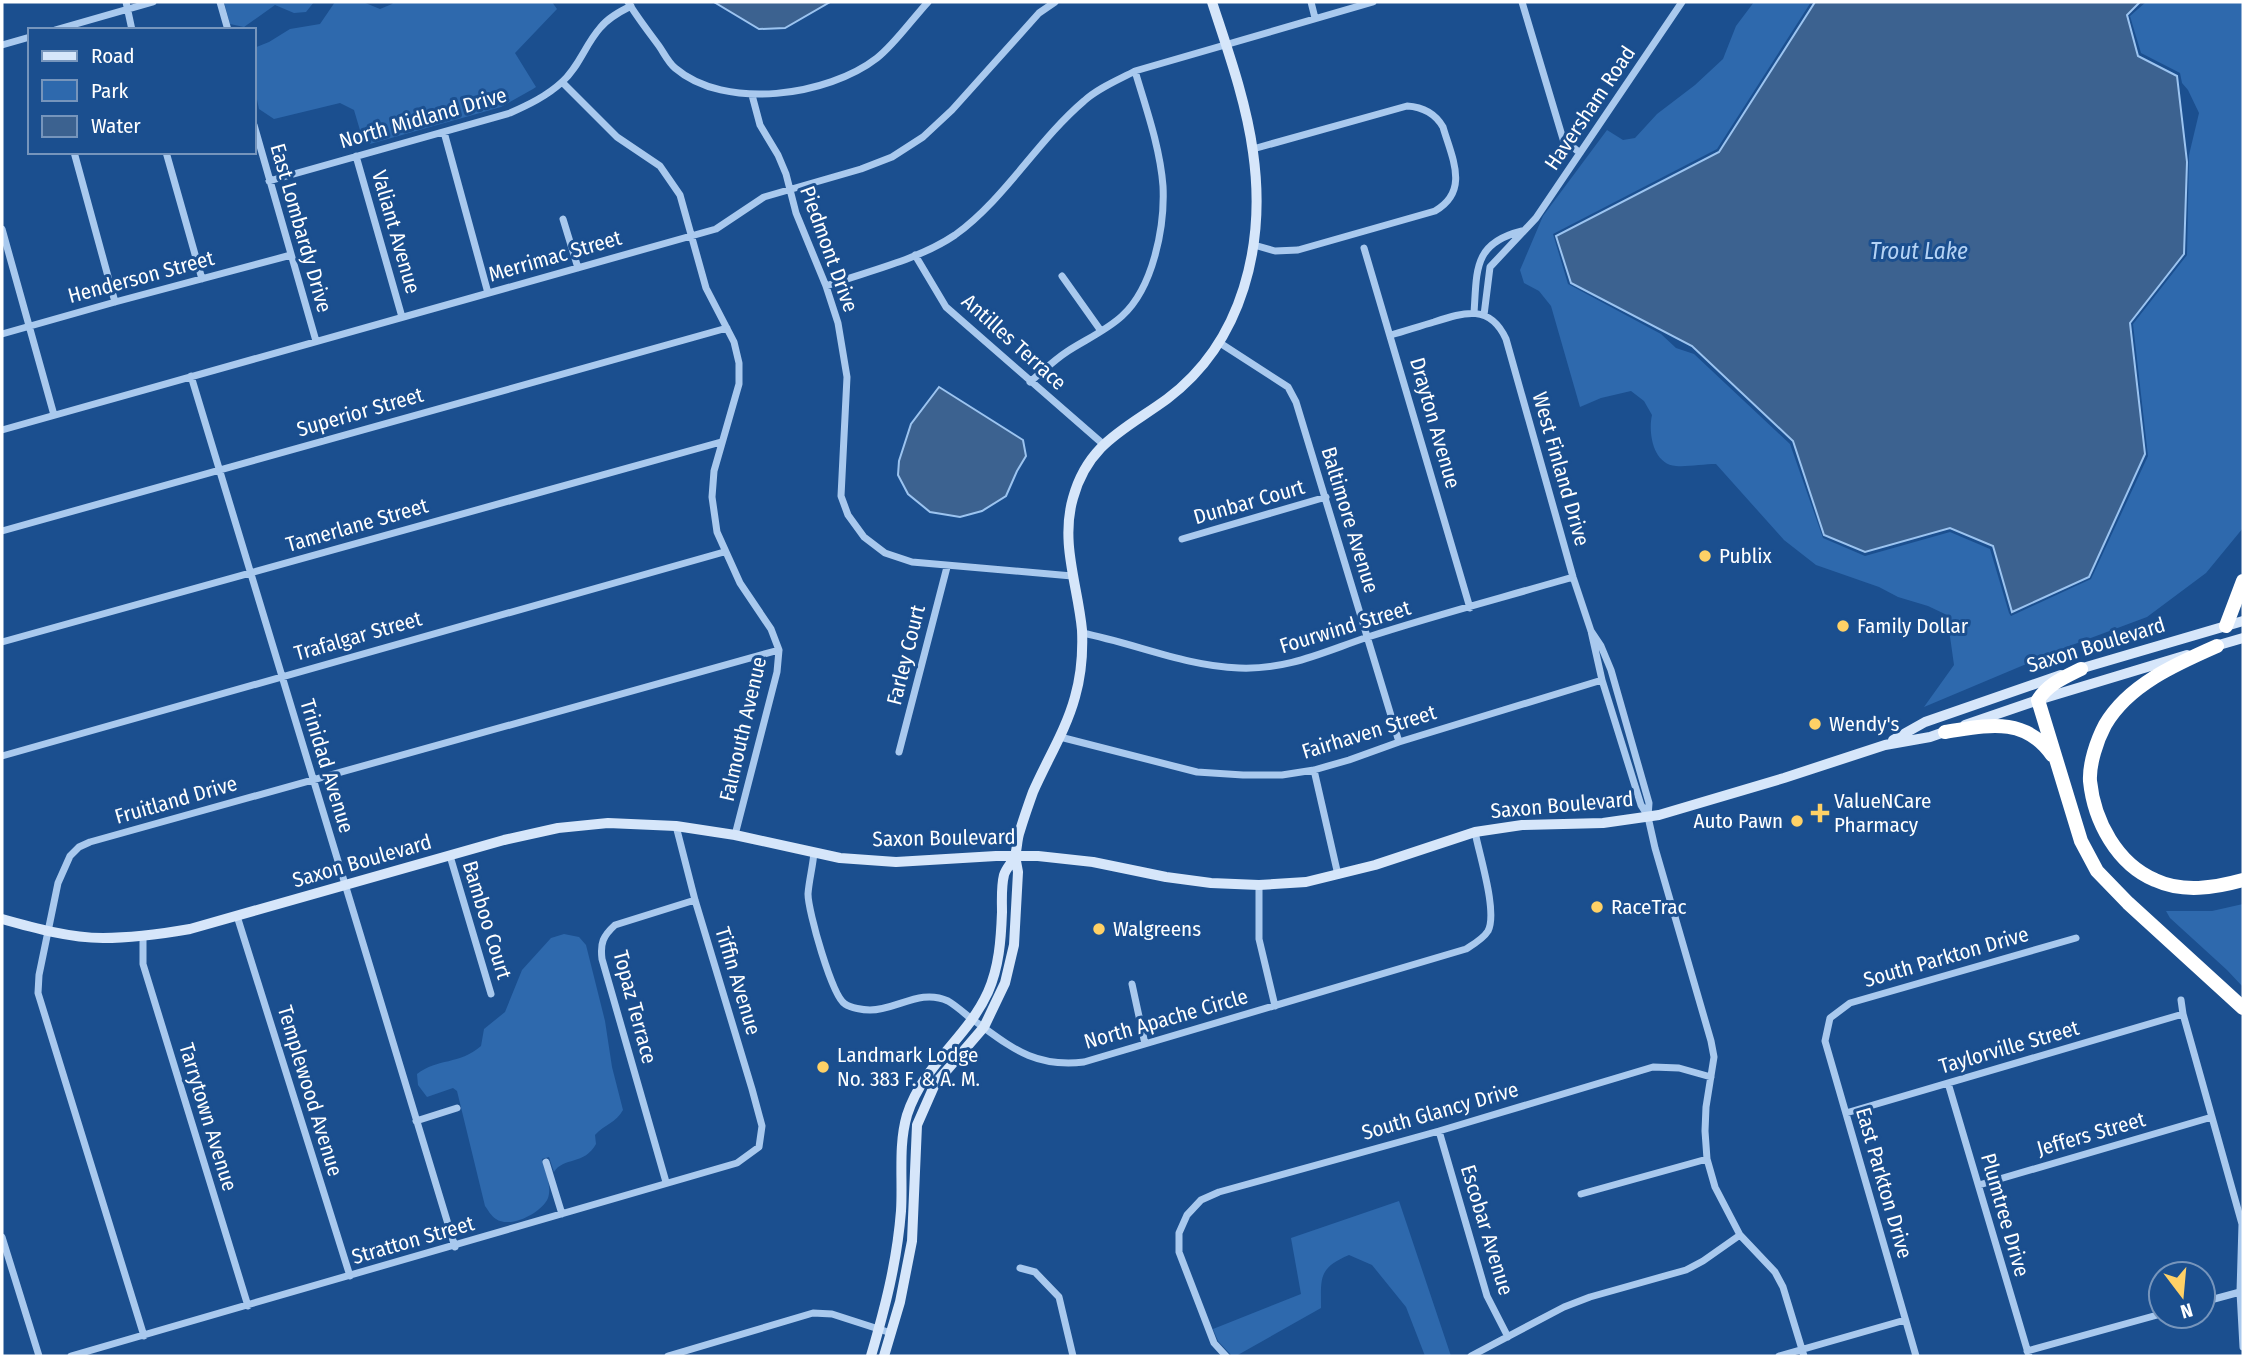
<svg xmlns="http://www.w3.org/2000/svg" width="2245" height="1358" font-family="'Fira Sans Condensed',sans-serif">
	<style>
		.green { fill: #2e69ad }
		.water { fill: #3c6290; stroke: #9cc4f0; stroke-width: 2 }
		.lines { fill: none; stroke-linecap: round; stroke-linejoin: round }
		.street { stroke: #a9c9ee; stroke-width: 7 }
		.secondary { stroke: #d6e6fa; stroke-width: 10 }
		.highway { stroke: #fff; stroke-width: 14 }
		.poi-dot { fill: #ffd166; stroke: #1b4f8f; stroke-width: 2.5 }
		.labels { text-anchor: middle; dominant-baseline: central; stroke-width: 6; stroke-linejoin: round; paint-order: stroke }
		.street-label { font-size: 21px; fill: #fff; stroke: #1b4f8f }
		.poi-label { font-size: 21px; fill: #fff; stroke: #1b4f8f; text-anchor: start }
		.water-label { font-size: 23px; font-style: italic; fill: #b5d3f5; stroke: #1b4f8f }
	</style>
	<rect width="100%" height="100%" fill="#1b4f8f"/>
	<path class="green" d="M224,2H314L306,12L294,13L275,5L244,27L230,24Z
		M335,2H363L380,9L392,4L394,2H552L557,9L515,53L536,87L533,89L501,107L370,144L362,137L354,110L340,103L274,119L259,109L254,85V48L269,42L290,29L320,24Z
		M1754,2H1811L1717,149L1553,234L1568,284L1661,334L1676,348L1694,354L1790,444L1823,538L1865,556L1950,532L1990,549L2009,613L2011,616L2091,579L2148,456L2133,324L2187,255L2189,155L2199,113L2188,90L2182,83L2180,73L2141,53L2130,16L2146,2H2243V528L2206,573L2147,617L2064,648L1924,707L1954,665L1947,615L1928,606L1898,597L1879,587L1816,565L1784,540L1716,464C1704,464 1687,467 1676,466C1653,464 1648,433 1652,415L1644,401L1631,391L1601,398L1580,407L1551,306L1539,291L1524,283L1520,270L1543,216L1607,130L1623,140L1635,138L1657,114L1695,85L1723,59L1736,26Z
		M2243,904V987L2227,970L2170,918L2166,911H2212Z
		M564,934L579,937L586,945L605,1021L612,1067L623,1110C616,1123 605,1124 595,1135L596,1144C585,1165 563,1157 554,1172L549,1157L542,1159C545,1170 552,1186 548,1198C542,1213 510,1229 496,1219C491,1216 488,1210 485,1206L457,1091L453,1088L427,1097L418,1085L417,1074C438,1058 459,1065 481,1046L484,1029L505,1012L522,970L551,938Z
		M1399,1201L1451,1356H1425L1406,1307L1372,1265L1349,1255C1318,1268 1321,1278 1321,1308L1236,1356H1232L1218,1341L1213,1329L1301,1294L1291,1238Z"/>
	<path class="water" d="M714,2H830L785,28L759,29Z
		M1815,2H2140L2127,15L2138,56L2177,76L2187,162L2184,254L2130,323L2145,454L2089,577L2012,612L1993,546L1950,528L1865,552L1824,535L1793,441L1692,346L1571,283L1556,236L1719,152Z
		M939,387L1023,440L1026,456L1017,471L1006,496L982,511L960,517L930,512L908,494L898,475L899,461L911,424Z"/>
	<g class="lines">
		<path class="street" d="M126,2L132,30
			M220,2L228,30
			M628,2C637,17 648,31 659,46C664,53 668,62 675,68C725,111 828,96 877,58C894,45 913,18 928,2
			M1311,2L1315,18
			M1522,2L1563,139L1580,153
			M55,30L153,2
			M2,45L30,37
			M562,82L617,137L660,166L680,195L706,288L734,342L739,363V384L714,471L712,497L717,532L740,583L771,629L779,650L777,672L735,835
			M752,95L760,125L778,155L786,174L796,213L826,286L838,323L847,377L841,496L848,515L864,537L885,553L912,562L1072,576
			M254,125L316,341
			M444,132L488,293
			M1253,149L1407,106C1423,107 1435,113 1443,127C1452,158 1470,191 1435,211L1298,250L1275,251L1254,245
			M74,152L115,302
			M166,152L202,279
			M356,156L402,317
			M269,181L510,113C528,105 547,96 562,82C579,67 585,45 600,28C608,18 619,12 631,6
			M563,219L578,268
			M2,229L54,415
			M1364,248L1470,608
			M915,255L946,307L1103,444
			M1062,276L1101,331
			M826,286C868,271 918,260 955,235C1005,199 1037,141 1084,101C1098,88 1118,80 1135,71L1373,2
			M1474,313C1477,270 1473,243 1522,231
			M1484,315L1490,267L1536,218L1682,2
			M2,334L115,302L291,255
			M1391,335C1405,331 1420,326 1434,322C1465,312 1490,304 1506,339L1573,577L1591,631L1602,680L1641,805L1648,816
			M1220,343L1288,387L1296,402L1399,742
			M191,376L455,1247
			M1030,382C1042,372 1054,360 1068,351C1085,340 1107,330 1122,316C1153,288 1165,227 1163,186C1160,147 1146,108 1135,71
			M2,430L716,229L764,197L861,169L892,157L923,137L952,110L1039,13L1055,2
			M2,531L727,328
			M1182,539L1326,497
			M1591,631L1601,646L1611,670L1649,803L1648,817L1655,848L1711,1041L1714,1057L1706,1107L1705,1131L1707,1159L1715,1187L1740,1235L1775,1272L1783,1287L1804,1356
			M1082,633C1134,643 1185,666 1239,668C1288,670 1323,652 1368,637C1435,615 1505,597 1573,577
			M2,642L721,442
			M1060,737L1197,772L1243,775H1282L1314,770L1349,760L1399,742L1602,680
			M899,752L947,567
			M2,756L724,552
			M1314,770L1338,875
			M814,852C813,866 809,880 808,894C808,911 832,996 845,1004C851,1008 863,1010 870,1010C897,1010 920,988 948,1001C955,1005 963,1012 969,1017C1009,1045 1031,1068 1084,1062L1466,949C1474,944 1483,939 1488,931C1498,912 1479,854 1475,832
			M450,856L491,994
			M1259,885V939L1275,1006
			M237,916L350,1276
			M143,937V964L248,1306
			M1132,984L1145,1044
			M2181,1000L2183,1014L2242,1224L2240,1292L2243,1347
			M1948,1083L2029,1356
			M1846,1113L2183,1014
			M416,1121L457,1108
			M1439,1131L1487,1296L1508,1337
			M546,1162L562,1214
			M666,1182L602,959C600,943 603,936 615,925L695,900
			M1979,1185L2212,1117
			M1581,1194L1707,1159
			M2,1237L39,1356
			M1020,1268L1035,1272L1059,1297L1073,1356
			M2203,1302L2240,1292
			M144,1336L38,993L39,975L58,883L70,856L79,847L90,842L779,650
			M2027,1351L2161,1314
			M71,1356L737,1163L759,1147L762,1126L752,1089L695,900L676,826
			M668,1356L813,1313L832,1314L891,1333
			M1226,1356L1214,1343L1179,1252V1233L1187,1215L1201,1200L1219,1192L1439,1131L1653,1067L1679,1068L1711,1077
			M1471,1356L1564,1307L1590,1297L1686,1270L1703,1261L1740,1235
			M1779,1356L1905,1320
			M1916,1356L1825,1041L1830,1018L1850,1003L2076,938"/>
		<path class="secondary" d="M2212,647L2243,638
			M2076,670L2243,621
			M1965,725L2038,700L2187,655
			M1893,740L1925,722L2061,675
			M2,919C34,928 70,938 103,938C133,938 161,934 190,929L504,840L558,828L608,823L676,826L735,835L840,858L896,862L996,856H1038L1093,862L1166,877L1211,883L1259,885L1306,882L1375,865L1475,832L1522,825L1603,823L1659,815L1784,778L1885,745L1930,737L1950,730
			M871,1356C885,1308 897,1262 901,1211C903,1179 898,1146 907,1115C924,1063 966,1040 988,992C999,967 1001,940 1002,912C1002,901 1001,887 1004,875C1006,868 1012,863 1015,856C1017,849 1017,841 1019,834C1023,820 1028,806 1033,792C1047,760 1066,730 1075,697C1081,676 1083,652 1082,630C1078,586 1060,543 1073,498C1088,443 1126,429 1167,399C1244,341 1266,243 1253,152C1246,101 1228,51 1212,2
			M884,1356L900,1302L912,1241L917,1125L935,1084L984,1027L1005,983L1014,945L1018,872L1015,856"/>
		<path class="highway" d="M2226,626L2243,581
			M2217,646C2176,664 2128,685 2105,725C2097,740 2089,764 2090,781C2094,821 2117,864 2155,880C2183,893 2214,888 2243,880
			M2081,669C2065,677 2048,684 2038,700L2081,841L2097,871L2128,903L2243,1008
			M1945,732C1985,726 2024,715 2052,755"/>
	</g>
	<g class="poi-dot">
		<circle cx="1705" cy="556" r="7"/>
		<circle cx="1843" cy="626" r="7"/>
		<circle cx="1815" cy="724" r="7"/>
		<path d="M1816.5 802.5h7v7h7v7h-7v7h-7v-7h-7v-7h7z"/>
		<circle cx="1797" cy="821" r="7"/>
		<circle cx="1597" cy="907" r="7"/>
		<circle cx="1099" cy="929" r="7"/>
		<circle cx="823" cy="1067" r="7"/>
	</g>
	<g class="labels">
		<g class="street-label">
			<text transform="translate(1590 108) rotate(-56)">Haversham Road</text>
			<text transform="translate(423 118) rotate(-16)">North Midland Drive</text>
			<text transform="translate(301 228) rotate(74)">East Lombardy Drive</text>
			<text transform="translate(396 232) rotate(74)">Valiant Avenue</text>
			<text transform="translate(829 249) rotate(70)">Piedmont Drive</text>
			<text transform="translate(555 256) rotate(-16)">Merrimac Street</text>
			<text transform="translate(141 277) rotate(-15)">Henderson Street</text>
			<text transform="translate(1014 342) rotate(42)">Antilles Terrace</text>
			<text transform="translate(360 412) rotate(-16)">Superior Street</text>
			<text transform="translate(1435 423) rotate(74)">Drayton Avenue</text>
			<text transform="translate(1561 469) rotate(74)">West Finland Drive</text>
			<text transform="translate(1249 502) rotate(-16)">Dunbar Court</text>
			<text transform="translate(1350 520) rotate(73)">Baltimore Avenue</text>
			<text transform="translate(357 525) rotate(-16)">Tamerlane Street</text>
			<text transform="translate(1345 627) rotate(-17)">Fourwind Street</text>
			<text transform="translate(358 636) rotate(-16)">Trafalgar Street</text>
			<text transform="translate(2096 645) rotate(-17)">Saxon Boulevard</text>
			<text transform="translate(906 655) rotate(-76)">Farley Court</text>
			<text transform="translate(743 729) rotate(-77)">Falmouth Avenue</text>
			<text transform="translate(1369 732) rotate(-17)">Fairhaven Street</text>
			<text transform="translate(327 766) rotate(73)">Trinidad Avenue</text>
			<text transform="translate(176 800) rotate(-16)">Fruitland Drive</text>
			<text transform="translate(1562 805) rotate(-5)">Saxon Boulevard</text>
			<text transform="translate(944 838) rotate(-1)">Saxon Boulevard</text>
			<text transform="translate(362 861) rotate(-16)">Saxon Boulevard</text>
			<text transform="translate(487 920) rotate(73)">Bamboo Court</text>
			<text transform="translate(1946 957) rotate(-16)">South Parkton Drive</text>
			<text transform="translate(738 981) rotate(73)">Tiffin Avenue</text>
			<text transform="translate(635 1007) rotate(75)">Topaz Terrace</text>
			<text transform="translate(1166 1019) rotate(-16)">North Apache Circle</text>
			<text transform="translate(2009 1047) rotate(-16)">Taylorville Street</text>
			<text transform="translate(310 1091) rotate(73)">Templewood Avenue</text>
			<text transform="translate(1440 1111) rotate(-16)">South Glancy Drive</text>
			<text transform="translate(208 1117) rotate(73)">Tarrytown Avenue</text>
			<text transform="translate(2091 1134) rotate(-16)">Jeffers Street</text>
			<text transform="translate(1884 1183) rotate(74)">East Parkton Drive</text>
			<text transform="translate(2005 1215) rotate(74)">Plumtree Drive</text>
			<text transform="translate(1487 1230) rotate(73)">Escobar Avenue</text>
			<text transform="translate(413 1240) rotate(-16)">Stratton Street</text>
		</g>
		<g class="poi-label">
			<text x="1719" y="556">Publix</text>
			<text x="1857" y="626">Family Dollar</text>
			<text x="1829" y="724">Wendy's</text>
			<text x="1834" y="801">ValueNCare<tspan x="1834" dy="24">Pharmacy</tspan></text>
			<text x="1783" y="821" text-anchor="end">Auto Pawn</text>
			<text x="1611" y="907">RaceTrac</text>
			<text x="1113" y="929">Walgreens</text>
			<text x="837" y="1055">Landmark Lodge<tspan x="837" dy="24">No. 383 F. &amp; A. M.</tspan></text>
		</g>
		<g class="water-label">
			<text x="1919" y="251">Trout Lake</text>
		</g>
	</g>
	<rect width="2245" height="1358" fill="none" stroke="#ffffff" stroke-width="7"/>
	<rect x="28" y="28" width="228" height="126" fill="#1b4f8f" stroke="#7695bc" stroke-width="2"/>
	<rect x="42" y="51" width="35" height="10" fill="#d6e6fa" stroke="#7695bc" stroke-width="2"/>
	<text x="91" y="63" font-size="21" fill="#ffffff">Road</text>
	<rect x="42" y="80" width="35" height="21" fill="#2e69ad" stroke="#7695bc" stroke-width="2"/>
	<text x="91" y="98" font-size="21" fill="#ffffff">Park</text>
	<rect x="42" y="116" width="35" height="21" fill="#3c6290" stroke="#7695bc" stroke-width="2"/>
	<text x="91" y="133" font-size="21" fill="#ffffff">Water</text>
	<g transform="translate(2182 1295) rotate(164)"><circle r="33" fill="#1b4f8f" stroke="#7695bc" stroke-width="2"/>
	<path d="M0-5L12 26L0 18L-12 26Z" fill="#ffd166"/>
	<text y="-10" font-size="19" font-weight="bold" text-anchor="middle" fill="#ffffff">N</text>
	</g>
</svg>
